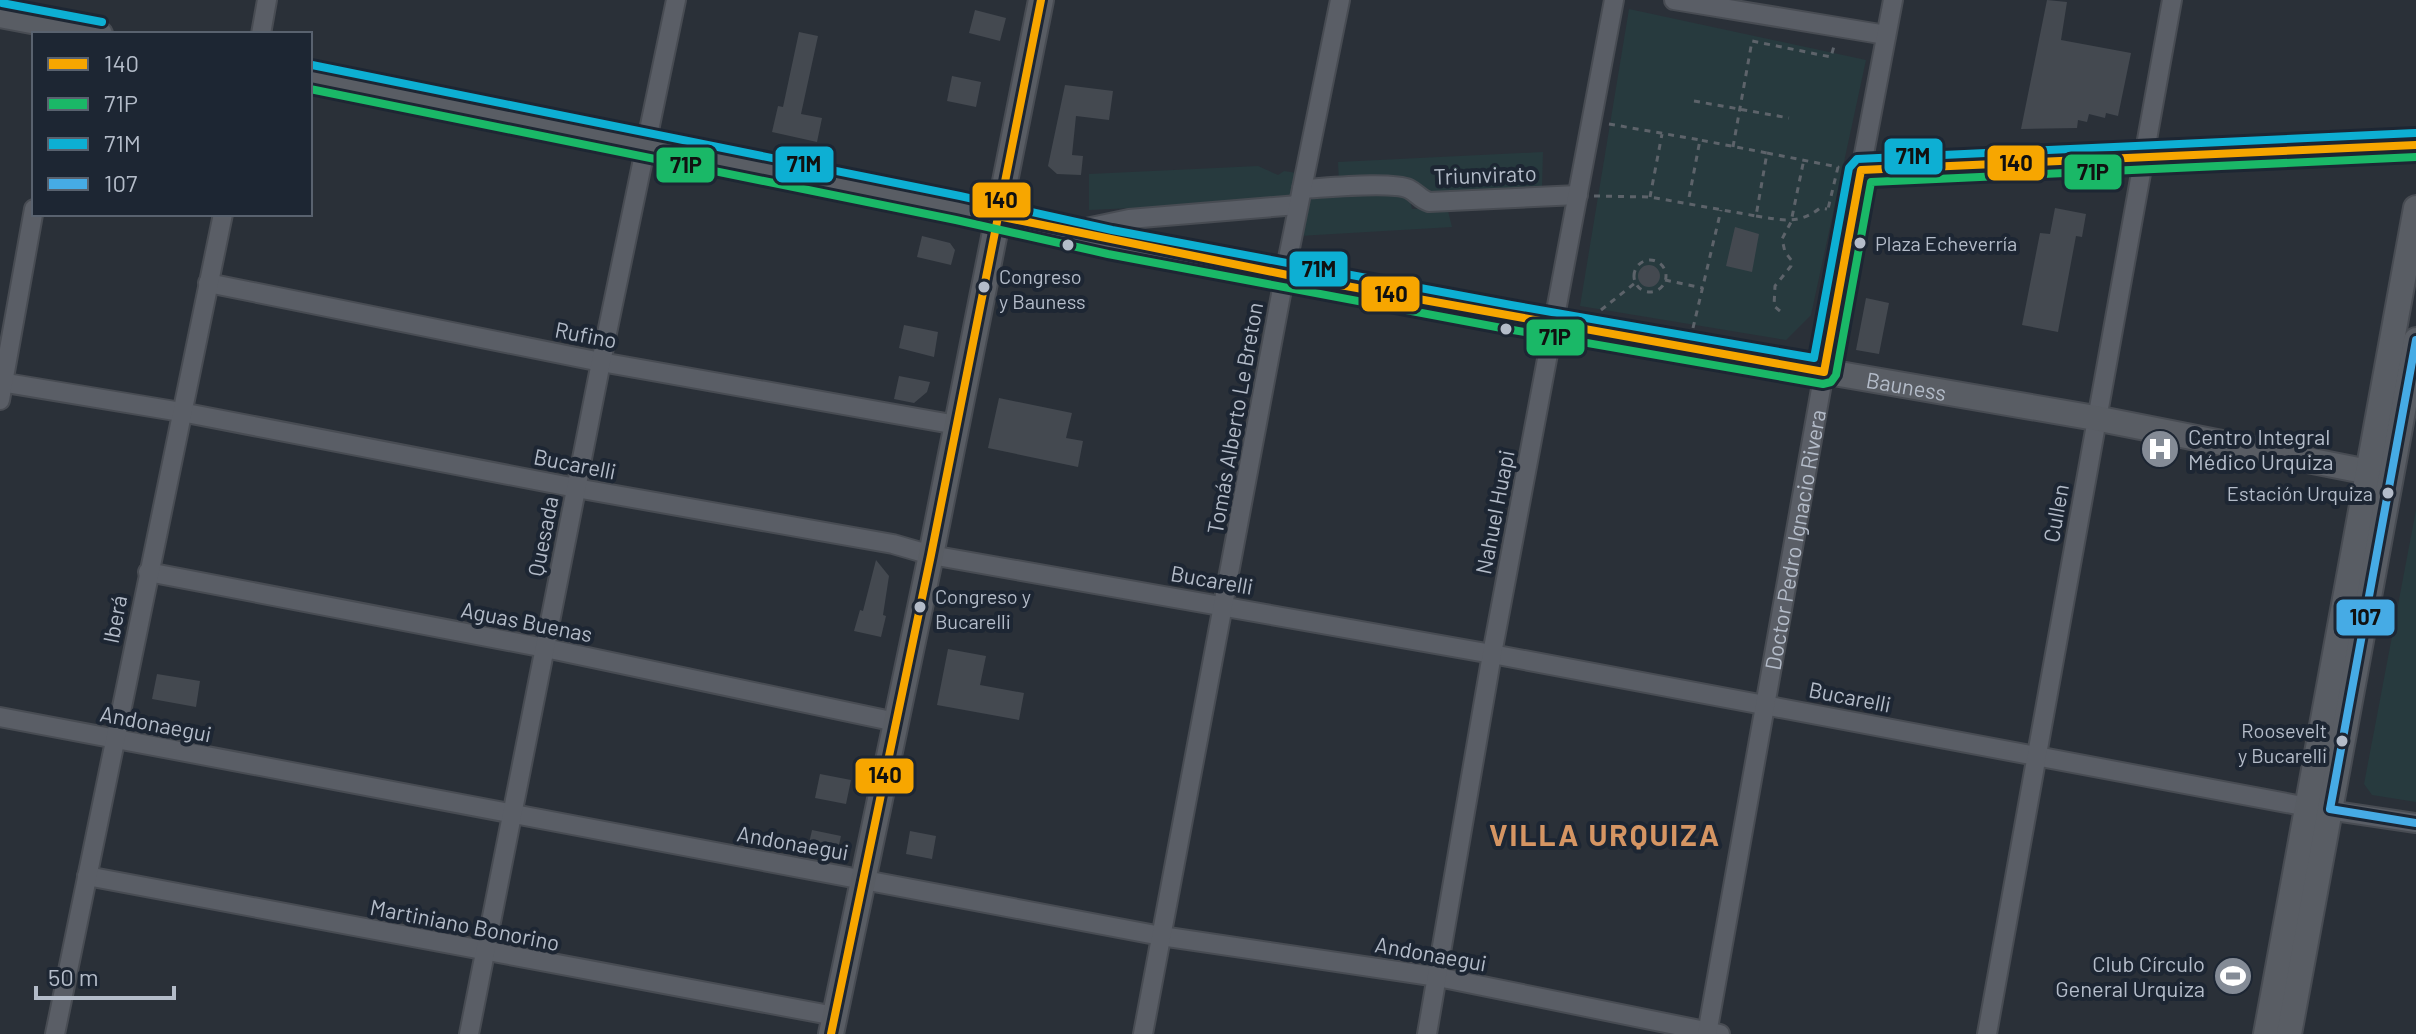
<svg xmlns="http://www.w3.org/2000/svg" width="2416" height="1034" font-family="Barlow,sans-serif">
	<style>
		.green { fill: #273a3e }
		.building { fill: #444950 }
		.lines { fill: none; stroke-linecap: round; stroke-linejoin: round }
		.street-casing { stroke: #484c53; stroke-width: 22 }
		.secondary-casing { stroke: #484c53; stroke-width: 28 }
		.path { stroke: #5d636a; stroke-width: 3; stroke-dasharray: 6 6; stroke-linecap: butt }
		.street { stroke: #5a5e66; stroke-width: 18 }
		.secondary { stroke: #595d64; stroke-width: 24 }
		.bus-1-casing { stroke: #1d2633; stroke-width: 14 }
		.bus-2-casing { stroke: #1d2633; stroke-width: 14 }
		.bus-3-casing { stroke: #1d2633; stroke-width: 14 }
		.bus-4-casing { stroke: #1d2633; stroke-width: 14 }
		.bus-1 { stroke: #f7a600; stroke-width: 8 }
		.bus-2 { stroke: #1ab867; stroke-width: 8 }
		.bus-3 { stroke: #0dafd3; stroke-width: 8 }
		.bus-4 { stroke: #46abe5; stroke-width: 8 }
		.bus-dot { fill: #b4bcc9; stroke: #1d2633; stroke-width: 3 }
		.labels { text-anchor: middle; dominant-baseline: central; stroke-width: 8; stroke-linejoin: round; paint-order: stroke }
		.bus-label { font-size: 20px; fill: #b4bcc9; stroke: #1d2633; text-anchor: start }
		.street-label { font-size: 22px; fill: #b4bcc9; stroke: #1d2633 }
		.poi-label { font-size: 22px; fill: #b4bcc9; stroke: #1d2633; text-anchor: start }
		.district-label { font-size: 30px; font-weight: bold; letter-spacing: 2px; fill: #d59563; stroke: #1d2633 }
		.line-badge { stroke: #1d2633; stroke-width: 3 }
		.pale-badge-label { font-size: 22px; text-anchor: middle; font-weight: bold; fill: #111 }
	</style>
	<rect width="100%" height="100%" fill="#2a3038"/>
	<path class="green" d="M1629,9L1866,60L1811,315L1786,340L1580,306Z
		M1543,152L1542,187L1431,194L1419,184L1398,179L1339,182L1338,162Z
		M1258,166L1278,175L1284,171L1297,173L1295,187L1286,201L1089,210V174Z
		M1327,193L1404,194L1409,196L1412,209L1447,207L1452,227L1299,236L1309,200Z
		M2416,510V802L2372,795L2364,784Z"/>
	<path class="building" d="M2047,0L2067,2L2061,40L2131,53L2118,116L2106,113L2105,118L2089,114L2087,122L2078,120L2077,128L2021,129Z
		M975,10L1006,18L1000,41L969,33Z
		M799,32L818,36L801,114L822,118L817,142L772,132L778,106L783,107Z
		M952,76L981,82L976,107L947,101Z
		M1065,85L1113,91L1109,120L1076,116L1072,155L1083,156L1081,175L1057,174L1048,166Z
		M2055,208L2086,214L2082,237L2076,236L2058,332L2022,325L2040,233L2050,234Z
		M1735,227L1759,234L1752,272L1726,266Z
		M922,236L950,243L955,250L951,265L917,257Z
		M1638 276a11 11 0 1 1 22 0a11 11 0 1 1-22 0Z
		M1866,298L1889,303L1879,354L1856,350Z
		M904,325L938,332L934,357L899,348Z
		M899,376L930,382L927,392L914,403L894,399Z
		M999,398L1072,413L1066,438L1083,441L1078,467L988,448Z
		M876,560L889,576L883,615L886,616L881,637L854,631L860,610L863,611Z
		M948,649L986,656L980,685L1024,693L1019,720L937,705Z
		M157,674L200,681L196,707L152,699Z
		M820,774L851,780L846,804L815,798Z
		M812,830L841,836L836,858L807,852Z
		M910,831L936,836L932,859L906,854Z"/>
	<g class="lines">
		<g class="street-casing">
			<g id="street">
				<path d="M1674,0L1886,35"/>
				<path d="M261,34L267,0"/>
				<path d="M1861,170L1893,0"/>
				<path d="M1302,189C1324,188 1391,181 1409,189C1417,193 1420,199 1429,202L1578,195"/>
				<path d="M1072,231L1129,219L1298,205"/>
				<path d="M208,283L601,362L957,425"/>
				<path d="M0,382L181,412L576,488L893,544L931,555L1492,654L2308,807L2416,823"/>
				<path d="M0,400L34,209"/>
				<path d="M148,572L545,648L896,722"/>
				<path d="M0,717L1161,936L1438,977L1720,1034"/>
				<path d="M87,876L835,1016"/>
				<path d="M55,1034L223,214"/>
				<path d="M469,1034L601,362L676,0"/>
				<path d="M1143,1034L1285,273L1340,0"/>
				<path d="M1427,1034L1492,654L1614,0"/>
				<path id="s1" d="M1707,1034L1824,372"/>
				<path d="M1987,1034L2172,0"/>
			</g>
		</g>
		<g class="secondary-casing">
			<g id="secondary">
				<path d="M0,15L100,34"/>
				<path id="s2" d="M310,77L958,208L1110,242L1509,317L2095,418L2389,476"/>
				<path d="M1824,372L1861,170L2416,145"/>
				<path d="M831,1034L931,555L1041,0"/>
				<path d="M2266,1034L2416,208"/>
				<path d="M2289,1034L2416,340"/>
			</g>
		</g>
		<path class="path" d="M1694,101L1789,118
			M1609,124L1700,140
			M1733,147L1752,41L1831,57L1834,46
			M1767,153L1838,167L1828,209
			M1594,196L1650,197L1756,216L1767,153L1700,140L1688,203
			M1650,197L1662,134
			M1756,216C1781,220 1799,225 1820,208L1827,209
			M1634 276a16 16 0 1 1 32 0a16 16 0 1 1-32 0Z
			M1665,280L1703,288
			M1601,310L1635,283
			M1780,311L1774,306L1775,286L1791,266L1792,261L1785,252L1782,239L1791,222L1804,159
			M1693,328L1721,210"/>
		<use href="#street" class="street"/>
		<use href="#secondary" class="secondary"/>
		<g class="bus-1-casing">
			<path id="bus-1" d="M998,216L1307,279L1824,372L1861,170L2416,145
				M831,1034L931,555L1041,0"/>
		</g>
		<g class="bus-2-casing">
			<path id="bus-2" d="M310,89L956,220L1108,254L1507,329L1823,384L1831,382L1836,375L1871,182L2416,157"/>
		</g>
		<g class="bus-3-casing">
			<path id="bus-3" d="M2,3L102,22
				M312,65L960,196L1112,230L1511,305L1814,358L1849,168L1857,159L2415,133"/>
		</g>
		<g class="bus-4-casing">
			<path id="bus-4" d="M2416,340L2330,809L2416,823"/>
		</g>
		<use href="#bus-1" class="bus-1"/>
		<use href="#bus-2" class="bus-2"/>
		<use href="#bus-3" class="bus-3"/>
		<use href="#bus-4" class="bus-4"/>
	</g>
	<defs>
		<g id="hospital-disc" transform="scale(2)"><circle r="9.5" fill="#848b96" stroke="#1d2633"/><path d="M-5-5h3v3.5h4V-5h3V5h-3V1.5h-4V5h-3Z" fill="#fff"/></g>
		<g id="stadium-disc" transform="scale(2)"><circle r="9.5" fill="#848b96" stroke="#1d2633"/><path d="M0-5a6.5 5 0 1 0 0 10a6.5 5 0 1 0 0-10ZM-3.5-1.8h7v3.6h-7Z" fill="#fff"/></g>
	</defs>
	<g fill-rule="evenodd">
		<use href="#hospital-disc" x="2160" y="449"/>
		<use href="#stadium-disc" x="2233" y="976"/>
	</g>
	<g class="bus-dot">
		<circle cx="1860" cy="243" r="7"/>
		<circle cx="1068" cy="245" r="7"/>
		<circle cx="984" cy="287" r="7"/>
		<circle cx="1506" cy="329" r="7"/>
		<circle cx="2388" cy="493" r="7"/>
		<circle cx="920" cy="607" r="7"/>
		<circle cx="2342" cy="741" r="7"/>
	</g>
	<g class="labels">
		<g class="bus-label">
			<text x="1875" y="243">Plaza Echeverría</text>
			<text x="999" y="276">Congreso<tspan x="999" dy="25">y Bauness</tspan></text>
			<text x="2373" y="493" text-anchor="end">Estación Urquiza</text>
			<text x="935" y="596">Congreso y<tspan x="935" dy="25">Bucarelli</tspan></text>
			<text x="2327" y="730" text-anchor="end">Roosevelt<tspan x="2327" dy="25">y Bucarelli</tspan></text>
		</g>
		<g class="street-label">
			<text transform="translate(1485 174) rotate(-2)">Triunvirato</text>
			<text transform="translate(586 334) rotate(11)">Rufino</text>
			<text stroke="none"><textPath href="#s2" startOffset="1626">Bauness</textPath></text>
			<text transform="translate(1234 418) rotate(-80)">Tomás Alberto Le Breton</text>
			<text transform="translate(575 463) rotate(11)">Bucarelli</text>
			<text transform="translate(1494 512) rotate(-79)">Nahuel Huapi</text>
			<text transform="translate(2055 513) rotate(-80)">Cullen</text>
			<text transform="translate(542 536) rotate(-79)">Quesada</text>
			<text stroke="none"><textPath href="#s1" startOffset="502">Doctor Pedro Ignacio Rivera</textPath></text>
			<text transform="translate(1212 579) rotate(10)">Bucarelli</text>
			<text transform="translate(114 619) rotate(-79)">Iberá</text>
			<text transform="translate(527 621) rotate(11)">Aguas Buenas</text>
			<text transform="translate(1850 696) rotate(11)">Bucarelli</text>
			<text transform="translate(156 723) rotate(11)">Andonaegui</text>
			<text transform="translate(793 842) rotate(10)">Andonaegui</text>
			<text transform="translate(465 924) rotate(11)">Martiniano Bonorino</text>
			<text transform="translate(1431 953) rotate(10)">Andonaegui</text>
		</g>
		<g class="poi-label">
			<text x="2188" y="436">Centro Integral<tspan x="2188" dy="25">Médico Urquiza</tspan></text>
			<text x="2205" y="963" text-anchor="end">Club Círculo<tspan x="2205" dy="25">General Urquiza</tspan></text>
		</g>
		<g class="district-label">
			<text x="1605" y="834">VILLA URQUIZA</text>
		</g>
	</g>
	<g class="line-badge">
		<rect x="1883" y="137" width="61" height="39" rx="8" fill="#0dafd3"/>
		<rect x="1986" y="144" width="60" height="38" rx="8" fill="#f7a600"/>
		<rect x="774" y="145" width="61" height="39" rx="8" fill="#0dafd3"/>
		<rect x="655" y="146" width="61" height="38" rx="8" fill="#1ab867"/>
		<rect x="2063" y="153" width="60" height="38" rx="8" fill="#1ab867"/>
		<rect x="971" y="181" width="61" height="38" rx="8" fill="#f7a600"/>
		<rect x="1288" y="250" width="61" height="38" rx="8" fill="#0dafd3"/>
		<rect x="1360" y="275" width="61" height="38" rx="8" fill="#f7a600"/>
		<rect x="1525" y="318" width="61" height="39" rx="8" fill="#1ab867"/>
		<rect x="2335" y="598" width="61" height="39" rx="8" fill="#46abe5"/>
		<rect x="854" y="757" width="61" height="38" rx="8" fill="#f7a600"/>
	</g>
	<g class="pale-badge-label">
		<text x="1913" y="164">71M</text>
		<text x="2016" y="171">140</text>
		<text x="804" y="172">71M</text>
		<text x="686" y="173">71P</text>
		<text x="2093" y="180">71P</text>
		<text x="1001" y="208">140</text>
		<text x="1319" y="277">71M</text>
		<text x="1391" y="302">140</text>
		<text x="1555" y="345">71P</text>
		<text x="2365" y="625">107</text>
		<text x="885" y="783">140</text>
	</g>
	<rect x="32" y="32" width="280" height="184" fill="#1d2633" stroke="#59626f" stroke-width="2"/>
	<rect x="48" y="58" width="40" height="12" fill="#f7a600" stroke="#59626f" stroke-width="2"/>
	<text x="104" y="72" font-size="24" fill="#b4bcc9">140</text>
	<rect x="48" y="98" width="40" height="12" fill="#1ab867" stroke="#59626f" stroke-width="2"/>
	<text x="104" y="112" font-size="24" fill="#b4bcc9">71P</text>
	<rect x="48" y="138" width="40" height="12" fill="#0dafd3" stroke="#59626f" stroke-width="2"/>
	<text x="104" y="152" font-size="24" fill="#b4bcc9">71M</text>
	<rect x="48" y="178" width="40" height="12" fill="#46abe5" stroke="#59626f" stroke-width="2"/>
	<text x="104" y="192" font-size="24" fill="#b4bcc9">107</text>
	<path d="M36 986v12h138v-12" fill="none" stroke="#b4bcc9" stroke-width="4"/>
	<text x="48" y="986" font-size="24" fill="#b4bcc9" stroke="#1d2633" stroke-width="6" paint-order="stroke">50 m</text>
</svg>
